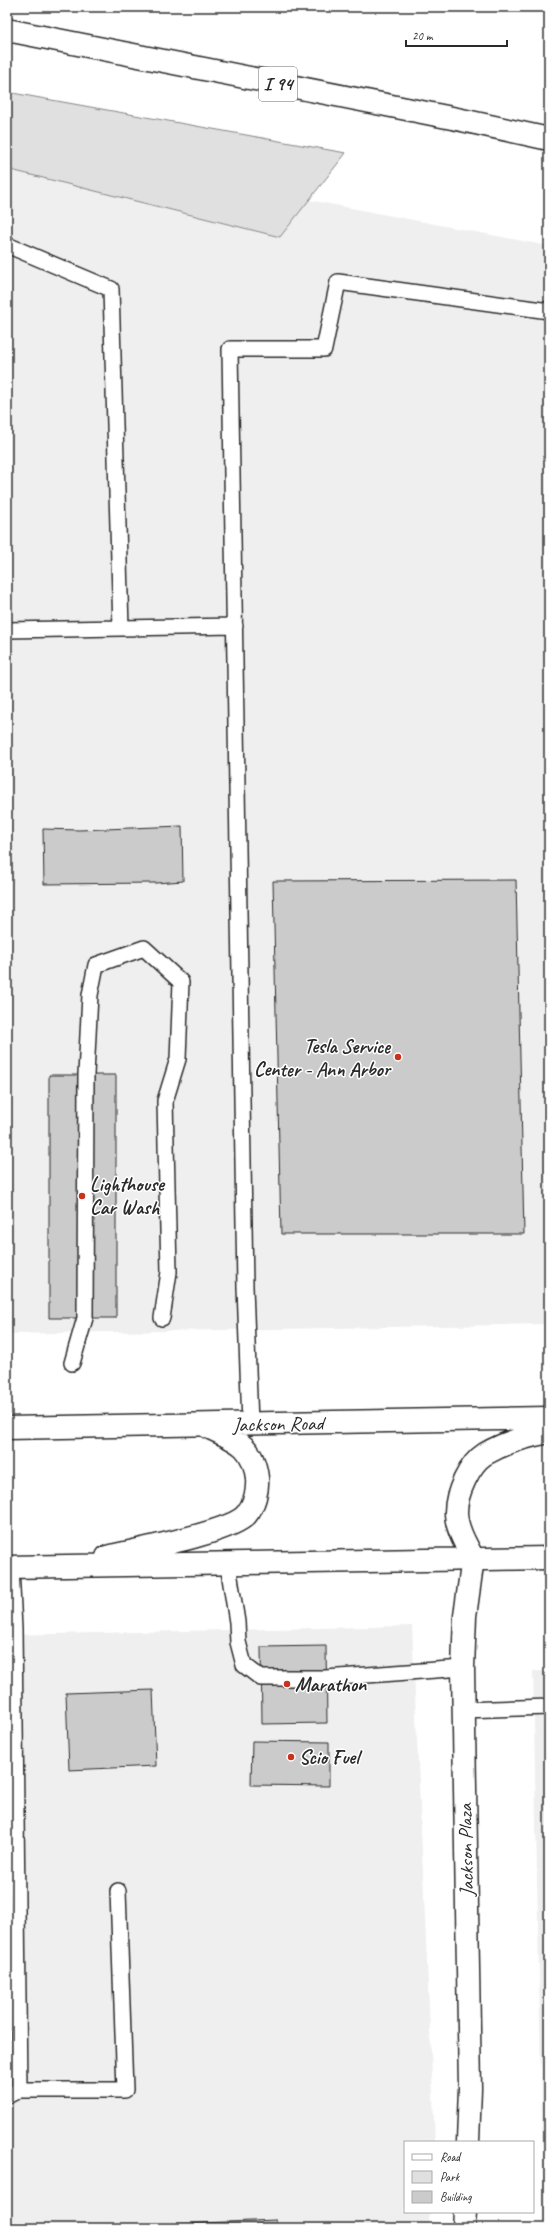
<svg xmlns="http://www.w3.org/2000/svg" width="556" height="2235" font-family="Caveat,sans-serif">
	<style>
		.built { fill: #efefef }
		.green { fill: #e0e0e0; stroke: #868686 }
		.building { fill: #cbcbcb; stroke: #2b2b2b }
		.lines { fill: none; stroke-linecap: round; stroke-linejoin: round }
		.service-casing { stroke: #2b2b2b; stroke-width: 18 }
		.minor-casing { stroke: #2b2b2b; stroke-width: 25 }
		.secondary-casing { stroke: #2b2b2b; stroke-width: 25 }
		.motorway-casing { stroke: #2b2b2b; stroke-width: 25 }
		.service { stroke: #fff; stroke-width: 15 }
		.minor { stroke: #fff; stroke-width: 22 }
		.secondary { stroke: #fff; stroke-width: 22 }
		.motorway { stroke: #fff; stroke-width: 22 }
		.poi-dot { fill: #c8321e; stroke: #fff; stroke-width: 1.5 }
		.labels { text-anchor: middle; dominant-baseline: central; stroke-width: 3; stroke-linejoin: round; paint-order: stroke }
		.shield { fill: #fff; stroke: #6b6b6b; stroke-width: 1 }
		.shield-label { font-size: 19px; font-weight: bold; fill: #2b2b2b }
		.poi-label { font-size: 20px; font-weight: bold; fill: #2b2b2b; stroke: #fff; text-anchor: start }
		.street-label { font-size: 20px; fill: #2b2b2b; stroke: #fff }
	</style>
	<rect width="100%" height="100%" fill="#fff"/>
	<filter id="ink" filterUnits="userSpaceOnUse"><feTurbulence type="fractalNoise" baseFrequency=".025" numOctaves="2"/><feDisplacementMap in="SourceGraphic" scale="8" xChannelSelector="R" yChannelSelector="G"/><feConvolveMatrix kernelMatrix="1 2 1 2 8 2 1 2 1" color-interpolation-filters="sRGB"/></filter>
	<g filter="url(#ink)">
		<path class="built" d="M7,149L199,179L549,246V1324L7,1334Z
			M412,1626L435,2142H405V2212H430L428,2228H7V1635Z
			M533,1671H549V2228H544Z"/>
		<path class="green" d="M7,92L346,153L280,237L7,169Z"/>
		<path class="building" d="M182,826L183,881L156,883L44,884L43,829L79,830Z
			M516,880L524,1234H281L273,881Z
			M49,1075H116V1318H49Z
			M326,1646L327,1723L262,1724L261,1647Z
			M153,1690L156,1766L69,1770L66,1693Z
			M252,1741L329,1742V1786L251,1785Z
			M276,2220V2228H78Z"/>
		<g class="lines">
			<g class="service-casing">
				<path id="service" d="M7,245L111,289L121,628
					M7,630L235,626
					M72,1363L85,1318L86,1075L90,995L96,965L144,948L181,982L178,1059L165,1101L169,1272L162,1318
					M250,1424L245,1287L230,349H324L338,282L549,311
					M228,1565L237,1622L238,1642L244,1665L261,1678H326L463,1668
					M11,1567L14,1629L19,2090
					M463,1710L549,1707
					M7,2096L19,2090H125L118,1891"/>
			</g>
			<g class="minor-casing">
				<path id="minor" d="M468,2142L470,2088L463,1668L465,1616L473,1558
					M464,2228L465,2212"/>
			</g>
			<g class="secondary-casing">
				<path id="secondary" d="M7,1428L549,1418
					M107,1557C135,1550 230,1533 246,1515C254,1505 258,1491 257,1478C253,1444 235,1440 208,1427
					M473,1558C466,1545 456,1528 456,1512C456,1494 469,1464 485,1454C504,1443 528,1436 549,1432
					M7,1567L549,1558"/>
			</g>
			<g class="motorway-casing">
				<path id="motorway" d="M7,30L457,119L549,139"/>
			</g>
			<use href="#service" class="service"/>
			<use href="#minor" class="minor"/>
			<use href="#secondary" class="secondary"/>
			<use href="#motorway" class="motorway"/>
		</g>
	</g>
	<g class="poi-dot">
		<circle cx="398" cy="1057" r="4"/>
		<circle cx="82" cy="1196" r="4"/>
		<circle cx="287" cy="1684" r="4"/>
		<circle cx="291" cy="1757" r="4"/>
	</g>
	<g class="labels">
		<rect class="shield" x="259" y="67" width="38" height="34" rx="3"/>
		<g class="shield-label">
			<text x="278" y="84">I 94</text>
		</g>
		<g class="poi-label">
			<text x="390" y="1046" text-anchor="end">Tesla Service<tspan x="390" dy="23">Center - Ann Arbor</tspan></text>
			<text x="90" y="1184">Lighthouse<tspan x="90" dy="23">Car Wash</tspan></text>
			<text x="295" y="1684">Marathon</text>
			<text x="299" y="1757">Scio Fuel</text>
		</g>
		<g class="street-label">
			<text transform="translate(278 1424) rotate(-1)">Jackson Road</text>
			<text transform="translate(466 1850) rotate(-91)">Jackson Plaza</text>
		</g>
	</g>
	<rect width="556" height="2235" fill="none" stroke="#fff" stroke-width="24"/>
	<rect x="12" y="12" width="532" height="2211" fill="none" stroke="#2b2b2b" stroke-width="1.5" filter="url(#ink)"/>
	<rect x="404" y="2141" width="130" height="72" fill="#ffffff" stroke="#aaaaaa"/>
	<rect x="412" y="2154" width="20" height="6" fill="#ffffff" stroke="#aaaaaa"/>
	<text x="440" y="2161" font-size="12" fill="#2b2b2b">Road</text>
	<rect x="412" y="2171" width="20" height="12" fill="#e0e0e0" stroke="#aaaaaa"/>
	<text x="440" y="2181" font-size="12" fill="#2b2b2b">Park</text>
	<rect x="412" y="2191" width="20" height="12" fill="#cbcbcb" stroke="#aaaaaa"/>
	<text x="440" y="2201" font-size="12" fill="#2b2b2b">Building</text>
	<path d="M406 40v6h101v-6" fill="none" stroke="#2b2b2b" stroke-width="2"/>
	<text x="412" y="40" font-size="12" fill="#2b2b2b" stroke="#ffffff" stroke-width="3" paint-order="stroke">20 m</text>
</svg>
